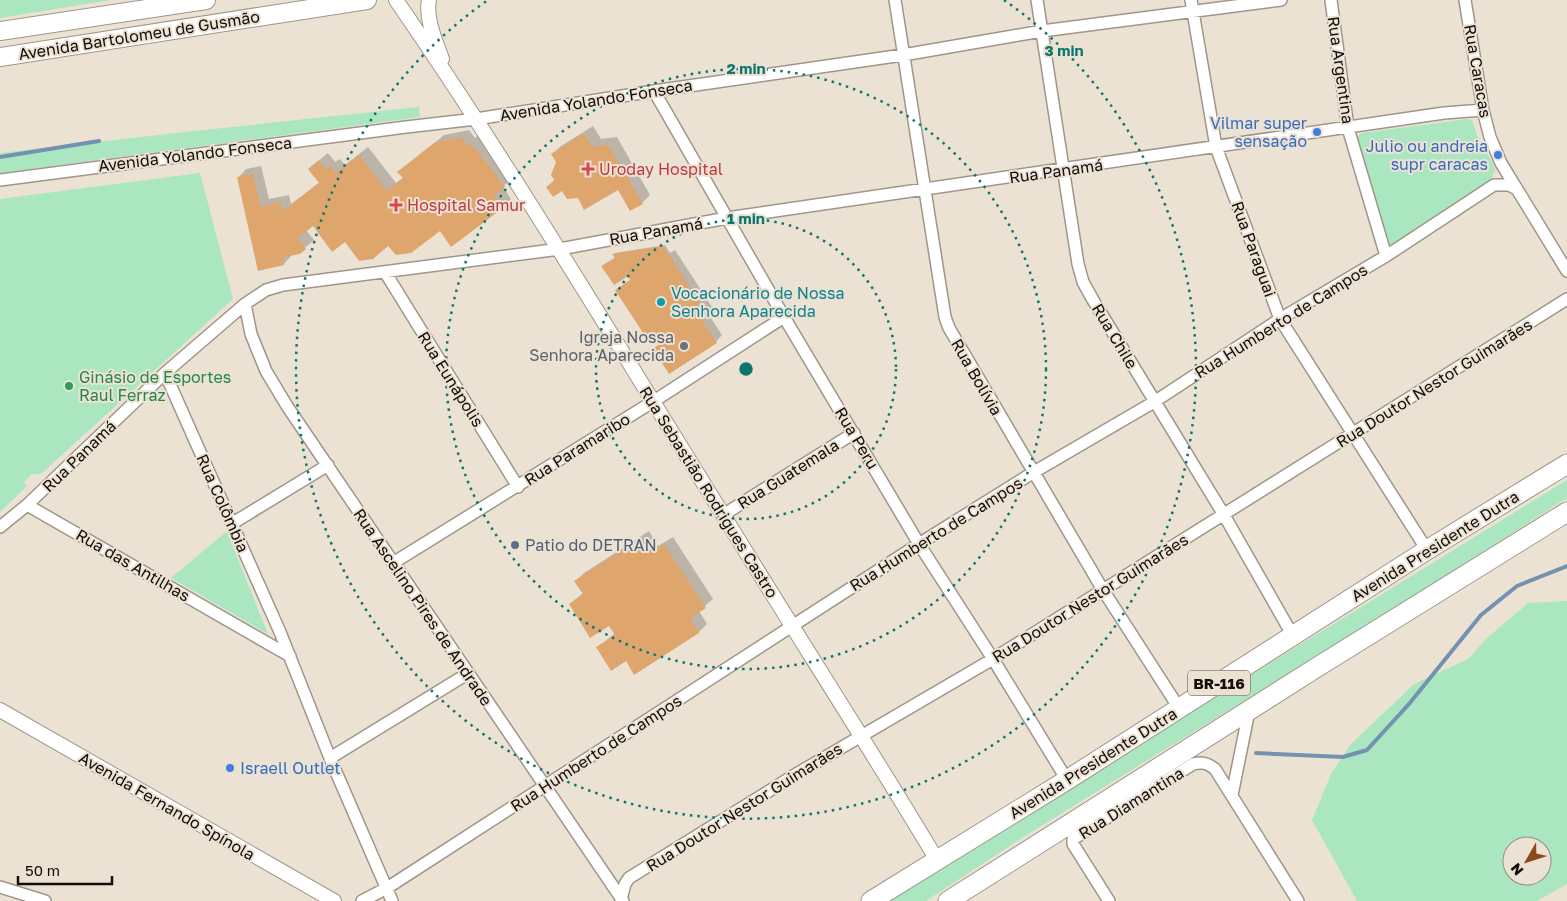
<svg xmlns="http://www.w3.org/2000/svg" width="1567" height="901" font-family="'Golos Text',sans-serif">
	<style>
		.green { fill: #aae6bf; fill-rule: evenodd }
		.shadow { fill: #0003 }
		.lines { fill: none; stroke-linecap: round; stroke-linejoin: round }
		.stream { stroke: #7392af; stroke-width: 4 }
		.building { fill: #dea56d }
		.minor-casing { stroke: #9f9689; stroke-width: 14 }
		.tertiary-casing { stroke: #9f9689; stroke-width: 16 }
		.primary-casing { stroke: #9f9689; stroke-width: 20 }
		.trunk-casing { stroke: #9f9689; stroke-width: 21 }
		.minor { stroke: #fff; stroke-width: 11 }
		.tertiary { stroke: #fff; stroke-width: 14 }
		.primary { stroke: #fff; stroke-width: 18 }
		.trunk { stroke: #fff; stroke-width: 19 }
		.ring { fill: none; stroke: #0f766e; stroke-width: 2.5; stroke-dasharray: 2.5 5 }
		.shop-dot { fill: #3f7fe0; stroke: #ece2d4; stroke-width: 2 }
		.health-dot { fill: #e0444e; stroke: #ece2d4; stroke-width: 2 }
		.culture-dot { fill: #0f9aa8; stroke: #ece2d4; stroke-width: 2 }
		.worship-dot { fill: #6b7280; stroke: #ece2d4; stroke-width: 2 }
		.leisure-dot { fill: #2e9e5b; stroke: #ece2d4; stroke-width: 2 }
		.service-dot { fill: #5c6f8a; stroke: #ece2d4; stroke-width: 2 }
		.labels { text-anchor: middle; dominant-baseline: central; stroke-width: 4; stroke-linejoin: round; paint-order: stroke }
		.shield { fill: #ece2d4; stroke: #534e47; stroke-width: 1 }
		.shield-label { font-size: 15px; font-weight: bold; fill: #120e0a }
		.street-label { font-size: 16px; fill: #120e0a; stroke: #ece2d4 }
		.shop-label { font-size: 16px; fill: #366cbe; stroke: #ece2d4; text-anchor: end }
		.health-label { font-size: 16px; fill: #be3a42; stroke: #ece2d4; text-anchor: start }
		.culture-label { font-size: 16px; fill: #0d838f; stroke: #ece2d4; text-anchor: start }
		.worship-label { font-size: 16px; fill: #5b616d; stroke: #ece2d4; text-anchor: end }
		.leisure-label { font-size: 16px; fill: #27864d; stroke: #ece2d4; text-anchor: start }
		.service-label { font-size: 16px; fill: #4e5e75; stroke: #ece2d4; text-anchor: start }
		.centre { fill: #0f766e; stroke: #ece2d4; stroke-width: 2.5 }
		.ring-label { font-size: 15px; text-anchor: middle; font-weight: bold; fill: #0f766e; stroke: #ece2d4; stroke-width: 4; stroke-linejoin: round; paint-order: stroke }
	</style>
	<rect width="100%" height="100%" fill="#ece2d4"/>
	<path class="green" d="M0,0H111L0,18Z
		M419,107L420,117L0,173V153L194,131Z
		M1468,119L1472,120L1479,141L1493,163L1495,170L1492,178L1485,186L1396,245L1389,244L1355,139L1362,133Z
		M200,173L233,299L41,474H32L24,482L27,486L0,512V199Z
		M1567,480V498L1407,600L1025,836L926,901H885Z
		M226,532H227L268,634L171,578Z
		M1567,601V884L1537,901H1357L1312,820L1331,774L1351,744L1414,684L1468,659L1487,638L1528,603ZM1512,846H1542V876H1512Z"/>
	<path class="shadow" d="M593,126L601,139L617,137L650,195L642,203L618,189H562L547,187L555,179L558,162L552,154L561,146Z
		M469,130L475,138L479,135L512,178L503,187L511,199L503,207L451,245L440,230L388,244L345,241L313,224L306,230L314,240L300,252L292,255L284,264L238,178L246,169L261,166L269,199L289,195L291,204L320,182L309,169L328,153L335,162L340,159L345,165L368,147L396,183L404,177L399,172L444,135Z
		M665,245L670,253L675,250L712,307L707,312L722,335L716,342L654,349L662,342L617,290L631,279L628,274L604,265L616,257L614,254L615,253Z
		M649,531L658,546L673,537L713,599L699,611L707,624L699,632L635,673L626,660L598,647L615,633L609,624L570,604L583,593L576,581L584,573Z"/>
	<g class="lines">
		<path class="stream" d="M0,157L99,141
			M1256,753L1343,757L1367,750L1409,704L1481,615L1517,586L1567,566"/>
	</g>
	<path class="building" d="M584,133L592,147L608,145L643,204L630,211L618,190L584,210L578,198L567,199L562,191L553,197L546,187L555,181L551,175L556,162L551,154Z
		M461,137L467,145L470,143L474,149L475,148L505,187L494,195L503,208L451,247L440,231L411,253L396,255L388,246L373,259L359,261L345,242L332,252L313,226L298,238L306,249L300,254L283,257L284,265L258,271L237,177L253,174L261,207L280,202L283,211L319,183L308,169L319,160L326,170L331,166L336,173L359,155L387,191L403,178L397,172L434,143Z
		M663,246L707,314L700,318L717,343L669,374L653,349L661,343L657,337L649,342L615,290L630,280L628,276L614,285L601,266L615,258L612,254Z
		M640,539L649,554L664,544L706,608L690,618L699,633L634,675L626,661L611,671L596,647L615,635L609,626L590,638L569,604L583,594L574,581Z"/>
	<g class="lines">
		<g class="minor-casing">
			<path id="minor" d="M895,0L945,317L949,328L1103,590L1179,708
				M1037,0L1078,264L1083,282L1093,300L1224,515L1293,636
				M1191,0L1216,147L1280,319L1427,550
				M1331,0L1348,128L1386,256
				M1465,0L1483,110L1490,137L1501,163L1567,271
				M654,91L784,317L919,544L993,659L1067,780
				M0,180L406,127L476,119L654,91L903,55L1042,31L1281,0
				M385,272L518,487
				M245,304L251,334L266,371L287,406L623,901
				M165,373L280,632L330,758L392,901
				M27,505L290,656
				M723,515L854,433
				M233,523L328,465
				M0,527L27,505L165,373L245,304L266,290L283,285L560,249L727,218L1444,113L1483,110
				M393,563L654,401L784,317
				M330,758L467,674
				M1232,795L1249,711
				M0,887L45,901
				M621,899L625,884L629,878L798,773L993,659L1567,299
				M362,901L387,888L919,544L1034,472L1154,402L1280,319L1386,256L1494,185H1509L1517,189
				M1109,901L1073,844V839L1193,764C1203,762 1207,763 1215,769L1298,901"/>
		</g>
		<g class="tertiary-casing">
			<path id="tertiary" d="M396,0C511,167 615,341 722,513C793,629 867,743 937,860
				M429,0C425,18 436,42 442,59
				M0,710L334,901"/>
		</g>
		<g class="primary-casing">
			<path id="primary" d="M0,31L206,0
				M0,57L367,0"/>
		</g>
		<g class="trunk-casing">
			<path id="trunk" d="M871,901L1067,780L1427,550L1567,464
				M948,901L1319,666L1567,512"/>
		</g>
		<use href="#minor" class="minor"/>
		<use href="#tertiary" class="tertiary"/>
		<use href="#primary" class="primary"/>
		<use href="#trunk" class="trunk"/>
	</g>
	<g class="ring">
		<circle cx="746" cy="369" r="150"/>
		<circle cx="746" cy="369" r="300"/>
		<path d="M1004 0A450 450 0 1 1 488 0"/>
	</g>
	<g class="shop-dot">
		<circle cx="1317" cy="132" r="5"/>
		<circle cx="1498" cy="155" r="5"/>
		<circle cx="230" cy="768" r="5"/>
	</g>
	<g class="health-dot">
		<path d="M585.5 161.5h5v5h5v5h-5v5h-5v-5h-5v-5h5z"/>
		<path d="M393.5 197.5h5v5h5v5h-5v5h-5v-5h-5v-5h5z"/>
	</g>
	<circle class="culture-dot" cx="661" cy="302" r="5"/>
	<circle class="worship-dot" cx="684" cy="346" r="5"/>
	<circle class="leisure-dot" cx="69" cy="386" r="5"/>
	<circle class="service-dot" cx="515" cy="545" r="5"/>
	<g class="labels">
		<rect class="shield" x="1188" y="670.5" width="62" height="25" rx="4"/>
		<g class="shield-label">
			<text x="1219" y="683">BR-116</text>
		</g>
		<g class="street-label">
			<text transform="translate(139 35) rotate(-9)">Avenida Bartolomeu de Gusmão</text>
			<text transform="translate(1341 70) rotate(82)">Rua Argentina</text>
			<text transform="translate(1478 71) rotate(80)">Rua Caracas</text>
			<text transform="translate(596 100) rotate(-9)">Avenida Yolando Fonseca</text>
			<text transform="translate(195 154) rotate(-7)">Avenida Yolando Fonseca</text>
			<text transform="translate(1056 171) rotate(-8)">Rua Panamá</text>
			<text transform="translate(656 231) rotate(-10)">Rua Panamá</text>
			<text transform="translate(1254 249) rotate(70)">Rua Paraguai</text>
			<text transform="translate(1281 321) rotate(-32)">Rua Humberto de Campos</text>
			<text transform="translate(1115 336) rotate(59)">Rua Chile</text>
			<text transform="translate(977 377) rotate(60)">Rua Bolívia</text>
			<text transform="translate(451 379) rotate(58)">Rua Eunápolis</text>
			<text transform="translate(1434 383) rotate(-32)">Rua Doutor Nestor Guimarães</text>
			<text transform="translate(857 438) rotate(59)">Rua Peru</text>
			<text transform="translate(577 449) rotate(-32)">Rua Paramaribo</text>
			<text transform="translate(79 456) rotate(-44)">Rua Panamá</text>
			<text transform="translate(788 474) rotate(-32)">Rua Guatemala</text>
			<text transform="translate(709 492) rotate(58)">Rua Sebastião Rodrigues Castro</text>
			<text transform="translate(223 503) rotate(66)">Rua Colômbia</text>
			<text transform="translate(936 534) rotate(-32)">Rua Humberto de Campos</text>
			<text transform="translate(1435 546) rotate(-32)">Avenida Presidente Dutra</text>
			<text transform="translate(133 565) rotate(30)">Rua das Antilhas</text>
			<text transform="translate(1090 598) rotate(-32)">Rua Doutor Nestor Guimarães</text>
			<text transform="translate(423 607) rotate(56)">Rua Ascelino Pires de Andrade</text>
			<text transform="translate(596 753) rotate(-33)">Rua Humberto de Campos</text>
			<text transform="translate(1093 763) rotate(-32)">Avenida Presidente Dutra</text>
			<text transform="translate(1131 803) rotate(-32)">Rua Diamantina</text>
			<text transform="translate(167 806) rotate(30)">Avenida Fernando Spínola</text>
			<text transform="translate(744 807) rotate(-32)">Rua Doutor Nestor Guimarães</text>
		</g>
		<g class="shop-label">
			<text x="1307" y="123">Vilmar super<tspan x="1307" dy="18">sensação</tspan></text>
			<text x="1488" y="146">Julio ou andreia<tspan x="1488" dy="18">supr caracas</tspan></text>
			<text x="240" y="768" text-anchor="start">Israell Outlet</text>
		</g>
		<g class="health-label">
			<text x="599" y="169">Uroday Hospital</text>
			<text x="407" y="205">Hospital Samur</text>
		</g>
		<g class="culture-label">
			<text x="671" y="293">Vocacionário de Nossa<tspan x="671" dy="18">Senhora Aparecida</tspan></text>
		</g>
		<g class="worship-label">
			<text x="674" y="337">Igreja Nossa<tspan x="674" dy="18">Senhora Aparecida</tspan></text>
		</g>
		<g class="leisure-label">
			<text x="79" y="377">Ginásio de Esportes<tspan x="79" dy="18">Raul Ferraz</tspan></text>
		</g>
		<g class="service-label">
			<text x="525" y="545">Patio do DETRAN</text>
		</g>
	</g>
	<circle cx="746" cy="369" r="8" class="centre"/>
	<g class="ring-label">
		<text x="1064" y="56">3 min</text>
		<text x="746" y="74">2 min</text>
		<text x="746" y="224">1 min</text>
	</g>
	<g transform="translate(1527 861) rotate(231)"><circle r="24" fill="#ece2d4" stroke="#958d83"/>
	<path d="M0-4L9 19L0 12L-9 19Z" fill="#8c4919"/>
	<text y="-8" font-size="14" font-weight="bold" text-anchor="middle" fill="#120e0a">N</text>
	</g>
	<path d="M18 876v8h94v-8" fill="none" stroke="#120e0a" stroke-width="2.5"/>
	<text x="25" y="876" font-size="15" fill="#120e0a" stroke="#ece2d4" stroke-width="4" paint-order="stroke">50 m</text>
</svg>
